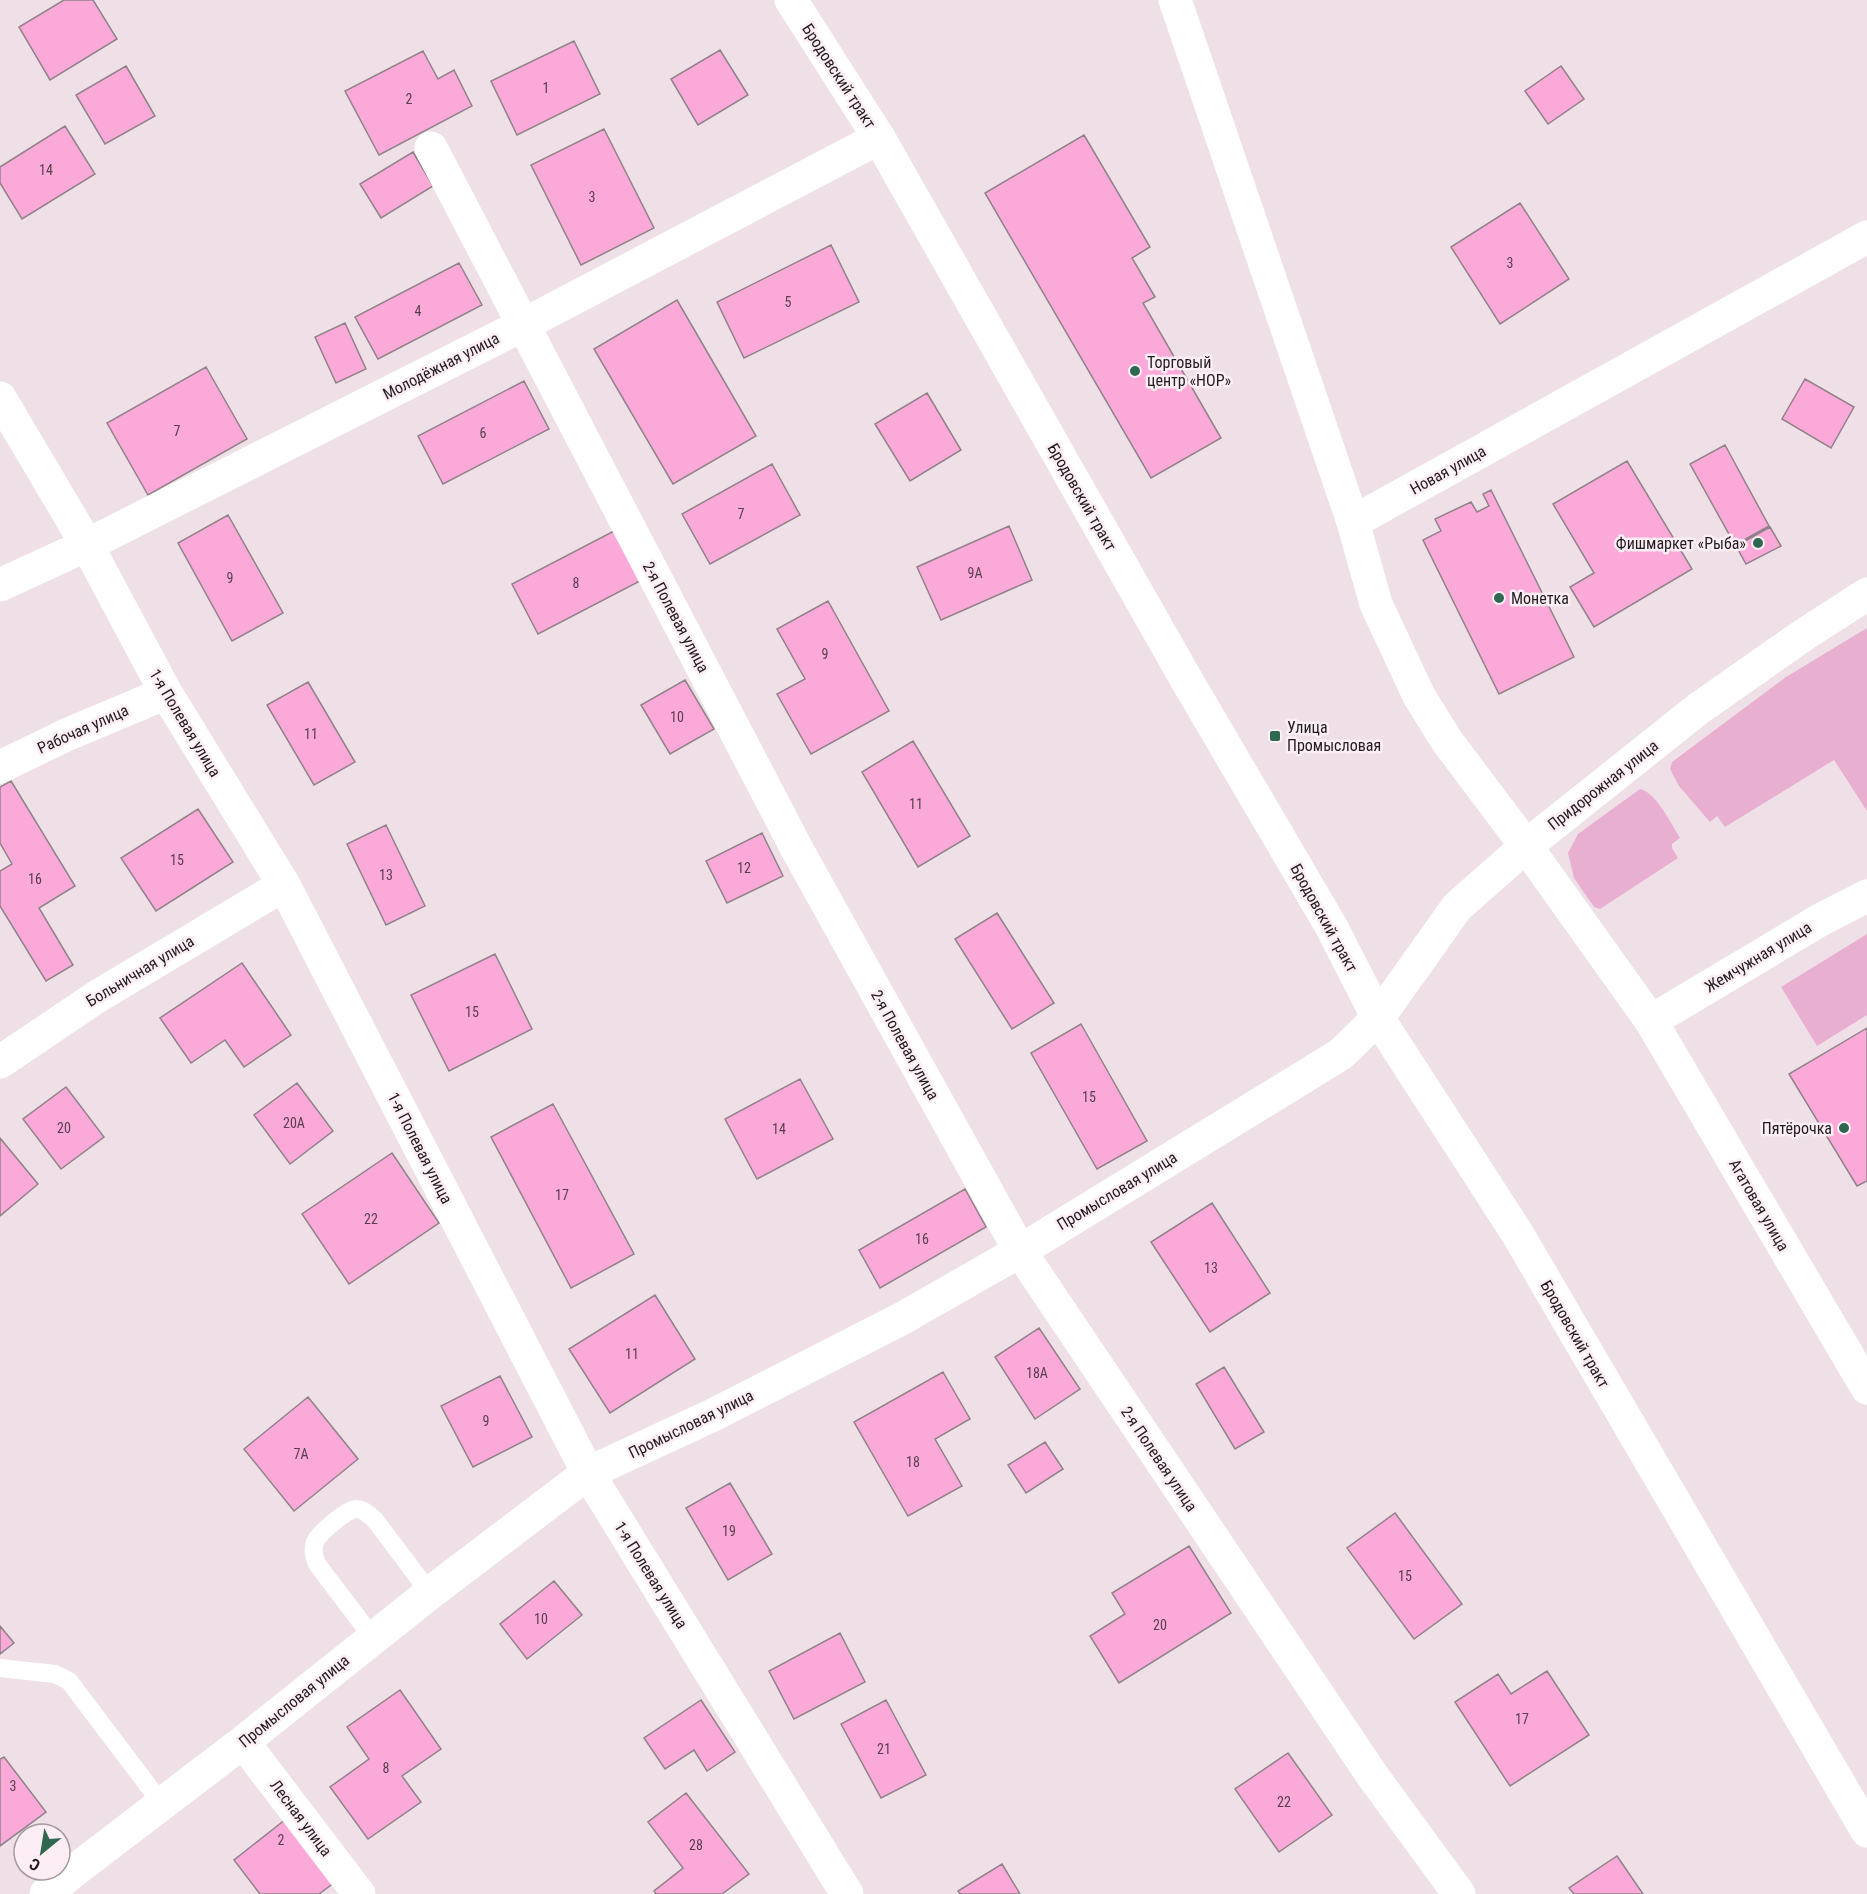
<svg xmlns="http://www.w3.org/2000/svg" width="1867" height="1894" font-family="'Roboto Condensed',sans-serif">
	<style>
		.green { fill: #e9afd0 }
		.building { fill: #fba9d8; stroke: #908289; stroke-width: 1.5 }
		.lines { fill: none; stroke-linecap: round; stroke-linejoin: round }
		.lane { stroke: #fff; stroke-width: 18 }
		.street { stroke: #fff; stroke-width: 33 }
		.secondary { stroke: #fff; stroke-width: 33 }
		.poi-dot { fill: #2f6850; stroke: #fdedf5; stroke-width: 2 }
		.labels { text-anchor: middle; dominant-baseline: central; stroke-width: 5; stroke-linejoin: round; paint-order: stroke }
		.number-label { font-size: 14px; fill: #583f4d }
		.street-label { font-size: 16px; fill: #211c1f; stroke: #fdedf5 }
		.poi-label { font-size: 16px; fill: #211c1f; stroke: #fdedf5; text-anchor: start }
	</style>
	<rect width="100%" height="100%" fill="#efe0e8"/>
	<path class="green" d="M1867,628V811L1834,760L1725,827L1717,816L1710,822L1679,786L1670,769L1672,762L1786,677Z
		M1640,789C1656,792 1672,825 1680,838L1672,844V848L1678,858L1600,909L1594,907L1574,878L1568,853L1578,834Z
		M1867,934V1015L1817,1046L1781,987Z"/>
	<path class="building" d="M64,0H93L117,39L50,80L19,27Z
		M574,41L600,94L517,135L491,81Z
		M720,50L748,95L698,125L671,79Z
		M423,51L438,79L454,70L472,106L379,155L345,91Z
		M126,66L155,116L105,144L76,95Z
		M1561,66L1584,99L1548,124L1525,91Z
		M65,126L95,174L22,219L0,183V167Z
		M604,129L654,228L581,265L531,165Z
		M1084,135L1150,247L1132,258L1155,297L1143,303L1221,438L1151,478L985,193Z
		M413,152L433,186L381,218L360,184Z
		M1520,203L1569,279L1500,324L1451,247Z
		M831,245L859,302L744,358L717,302Z
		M459,263L482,305L378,359L355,317Z
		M677,300L756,436L673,484L594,349Z
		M345,323L366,369L336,383L315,337Z
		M206,367L247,439L148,495L107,423Z
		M1805,379L1854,407L1831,448L1782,419Z
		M524,381L549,429L443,484L418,436Z
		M927,393L961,450L910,481L875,424Z
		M1725,445L1769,526L1735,545L1690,464Z
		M1627,461L1692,569L1594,627L1570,587L1594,573L1553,504Z
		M772,464L800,515L710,564L682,514Z
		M1491,490L1574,657L1499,694L1423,540L1441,531L1435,519L1471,502L1477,512L1489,506L1483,494Z
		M228,515L283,613L232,641L178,543Z
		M1009,526L1032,580L941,620L917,567Z
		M1770,527L1781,546L1746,564L1736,546Z
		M614,531L640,581L538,634L512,584Z
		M828,601L889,711L811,754L777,694L805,679L777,629Z
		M685,680L714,729L670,754L641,705Z
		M308,682L355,762L314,785L267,705Z
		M913,741L970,836L918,867L862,772Z
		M11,781L75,886L39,908L73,965L46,981L0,906V871L12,864L0,843V787Z
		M198,809L233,862L156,911L121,858Z
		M386,825L425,906L386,925L347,844Z
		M762,833L783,876L727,903L706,861Z
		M997,913L1054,1003L1012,1029L955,939Z
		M495,954L532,1029L449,1071L411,995Z
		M242,963L291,1035L244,1067L225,1040L191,1063L160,1018Z
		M1081,1024L1147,1141L1097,1169L1031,1053Z
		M1867,1028V1181L1857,1186L1789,1074Z
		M800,1079L833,1139L757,1179L725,1119Z
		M297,1083L333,1131L290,1164L254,1115Z
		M66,1087L104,1137L61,1169L23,1119Z
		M553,1104L634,1254L571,1288L491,1137Z
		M0,1138L38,1184L0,1216Z
		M392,1153L439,1223L349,1284L302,1214Z
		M965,1189L986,1227L880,1288L859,1250Z
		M1212,1203L1270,1293L1210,1332L1151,1242Z
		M655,1295L695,1359L610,1413L569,1349Z
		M1039,1328L1080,1389L1035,1419L995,1357Z
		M1224,1367L1264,1432L1235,1449L1196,1384Z
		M943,1372L970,1419L935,1439L962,1486L908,1516L854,1422Z
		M500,1376L532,1437L473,1467L441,1406Z
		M308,1397L358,1459L294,1511L244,1449Z
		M1045,1442L1063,1469L1026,1493L1008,1465Z
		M730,1483L772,1554L728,1580L686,1508Z
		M1395,1513L1462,1604L1414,1639L1347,1548Z
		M1189,1546L1231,1613L1119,1683L1090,1636L1125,1614L1112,1593Z
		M554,1581L582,1615L527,1659L500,1624Z
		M0,1626L14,1643L0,1654Z
		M840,1633L865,1682L794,1719L769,1671Z
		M1547,1671L1589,1735L1510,1786L1455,1702L1498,1674L1511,1694Z
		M400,1690L441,1749L402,1776L421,1802L368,1839L330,1787L369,1759L347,1727Z
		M701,1700L735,1752L707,1771L694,1750L665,1769L644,1738Z
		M886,1700L926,1775L881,1798L841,1724Z
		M1288,1753L1332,1815L1279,1852L1235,1789Z
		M4,1757L46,1812L0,1846V1759Z
		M686,1793L749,1874L722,1894H656L654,1891L683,1868L648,1822Z
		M286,1819L335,1882L319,1894H260L234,1860Z
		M1617,1856L1643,1894H1574L1569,1888Z
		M1002,1864L1020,1894H960L958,1891Z"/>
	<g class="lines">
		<path class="lane" d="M373,1638L317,1564C314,1557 312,1550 315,1542C319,1533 345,1511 355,1509C363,1508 369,1515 375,1520L430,1593
			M0,1668L55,1674L69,1681L162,1804"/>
		<path class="street" d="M1175,0L1353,522
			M431,148L798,851L1020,1251L1372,1775L1459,1894
			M1867,237L1353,522L1376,604L1419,696L1447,741L1526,846L1651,1021L1867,1388
			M0,398L87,545L166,693L284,885L588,1473L847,1894
			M0,585L87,545L523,325L879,138
			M0,767L66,735L166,693
			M1651,1021L1820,920L1867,896
			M0,1062L98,996L284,885
			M243,1742L359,1894
			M46,1894L70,1874L243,1742L430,1593L588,1473L713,1415L903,1318L1020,1251L1341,1054L1378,1018"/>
		<path class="secondary" d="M791,0L879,138L1186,679L1331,926L1378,1018L1517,1233L1867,1831
			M1378,1018L1457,907L1526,846L1698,709L1805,634L1867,594"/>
	</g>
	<g class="poi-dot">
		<circle cx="1135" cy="371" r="6"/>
		<circle cx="1758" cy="543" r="6"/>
		<circle cx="1499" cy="598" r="6"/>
		<rect x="1269" y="730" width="12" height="12" rx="3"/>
		<circle cx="1844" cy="1128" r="6"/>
	</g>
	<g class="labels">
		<g class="number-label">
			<text x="546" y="88">1</text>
			<text x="409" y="99">2</text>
			<text x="46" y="170">14</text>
			<text x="592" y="197">3</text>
			<text x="1510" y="263">3</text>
			<text x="788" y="302">5</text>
			<text x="418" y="311">4</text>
			<text x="177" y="431">7</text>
			<text x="483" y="433">6</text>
			<text x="741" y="514">7</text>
			<text x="975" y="573">9А</text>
			<text x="230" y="578">9</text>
			<text x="576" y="583">8</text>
			<text x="825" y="654">9</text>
			<text x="677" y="717">10</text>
			<text x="311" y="734">11</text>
			<text x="916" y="804">11</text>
			<text x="177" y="860">15</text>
			<text x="744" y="868">12</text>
			<text x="386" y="875">13</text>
			<text x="35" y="879">16</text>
			<text x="472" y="1012">15</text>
			<text x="1089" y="1097">15</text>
			<text x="294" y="1123">20А</text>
			<text x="64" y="1128">20</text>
			<text x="779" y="1129">14</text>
			<text x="562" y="1195">17</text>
			<text x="371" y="1219">22</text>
			<text x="922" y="1239">16</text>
			<text x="1211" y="1268">13</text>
			<text x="632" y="1354">11</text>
			<text x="1037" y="1373">18А</text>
			<text x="486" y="1421">9</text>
			<text x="301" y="1454">7А</text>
			<text x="913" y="1462">18</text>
			<text x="729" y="1531">19</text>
			<text x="1405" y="1576">15</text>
			<text x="541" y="1619">10</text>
			<text x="1160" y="1625">20</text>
			<text x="1522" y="1719">17</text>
			<text x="884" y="1749">21</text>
			<text x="386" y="1768">8</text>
			<text x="13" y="1786">3</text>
			<text x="1284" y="1802">22</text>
			<text x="281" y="1840">2</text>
			<text x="696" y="1845">28</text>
		</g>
		<g class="street-label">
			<text transform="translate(839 76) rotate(57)">Бродовский тракт</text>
			<text transform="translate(441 366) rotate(-27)">Молодёжная улица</text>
			<text transform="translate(1448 470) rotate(-29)">Новая улица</text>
			<text transform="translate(1082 497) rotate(60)">Бродовский тракт</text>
			<text transform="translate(676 617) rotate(62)">2-я Полевая улица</text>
			<text transform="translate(185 723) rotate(59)">1-я Полевая улица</text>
			<text transform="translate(83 729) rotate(-24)">Рабочая улица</text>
			<text transform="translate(1603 785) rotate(-38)">Придорожная улица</text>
			<text transform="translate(1324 918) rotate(61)">Бродовский тракт</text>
			<text transform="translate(1758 957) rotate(-31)">Жемчужная улица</text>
			<text transform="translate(140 971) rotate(-31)">Больничная улица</text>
			<text transform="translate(905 1045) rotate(61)">2-я Полевая улица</text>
			<text transform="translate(420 1148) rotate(63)">1-я Полевая улица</text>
			<text transform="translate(1117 1191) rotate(-31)">Промысловая улица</text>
			<text transform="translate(1759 1205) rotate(60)">Агатовая улица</text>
			<text transform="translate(1575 1334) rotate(60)">Бродовский тракт</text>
			<text transform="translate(691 1424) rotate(-26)">Промысловая улица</text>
			<text transform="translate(1159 1459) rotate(56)">2-я Полевая улица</text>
			<text transform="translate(651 1575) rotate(58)">1-я Полевая улица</text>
			<text transform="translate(294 1701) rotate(-39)">Промысловая улица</text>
			<text transform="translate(301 1818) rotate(53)">Лесная улица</text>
		</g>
		<g class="poi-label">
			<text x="1147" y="362">Торговый<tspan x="1147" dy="18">центр «НОР»</tspan></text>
			<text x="1746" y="543" text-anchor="end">Фишмаркет «Рыба»</text>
			<text x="1511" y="598">Монетка</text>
			<text x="1287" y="727">Улица<tspan x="1287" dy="18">Промысловая</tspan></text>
			<text x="1832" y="1128" text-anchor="end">Пятёрочка</text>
		</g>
	</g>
	<g transform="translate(42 1852) rotate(210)"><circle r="28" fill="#fdedf5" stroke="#a5999f" stroke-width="1.5"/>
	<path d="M0-4.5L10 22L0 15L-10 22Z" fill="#2f6850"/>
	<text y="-9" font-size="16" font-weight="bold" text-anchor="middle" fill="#211c1f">С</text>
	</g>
</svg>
